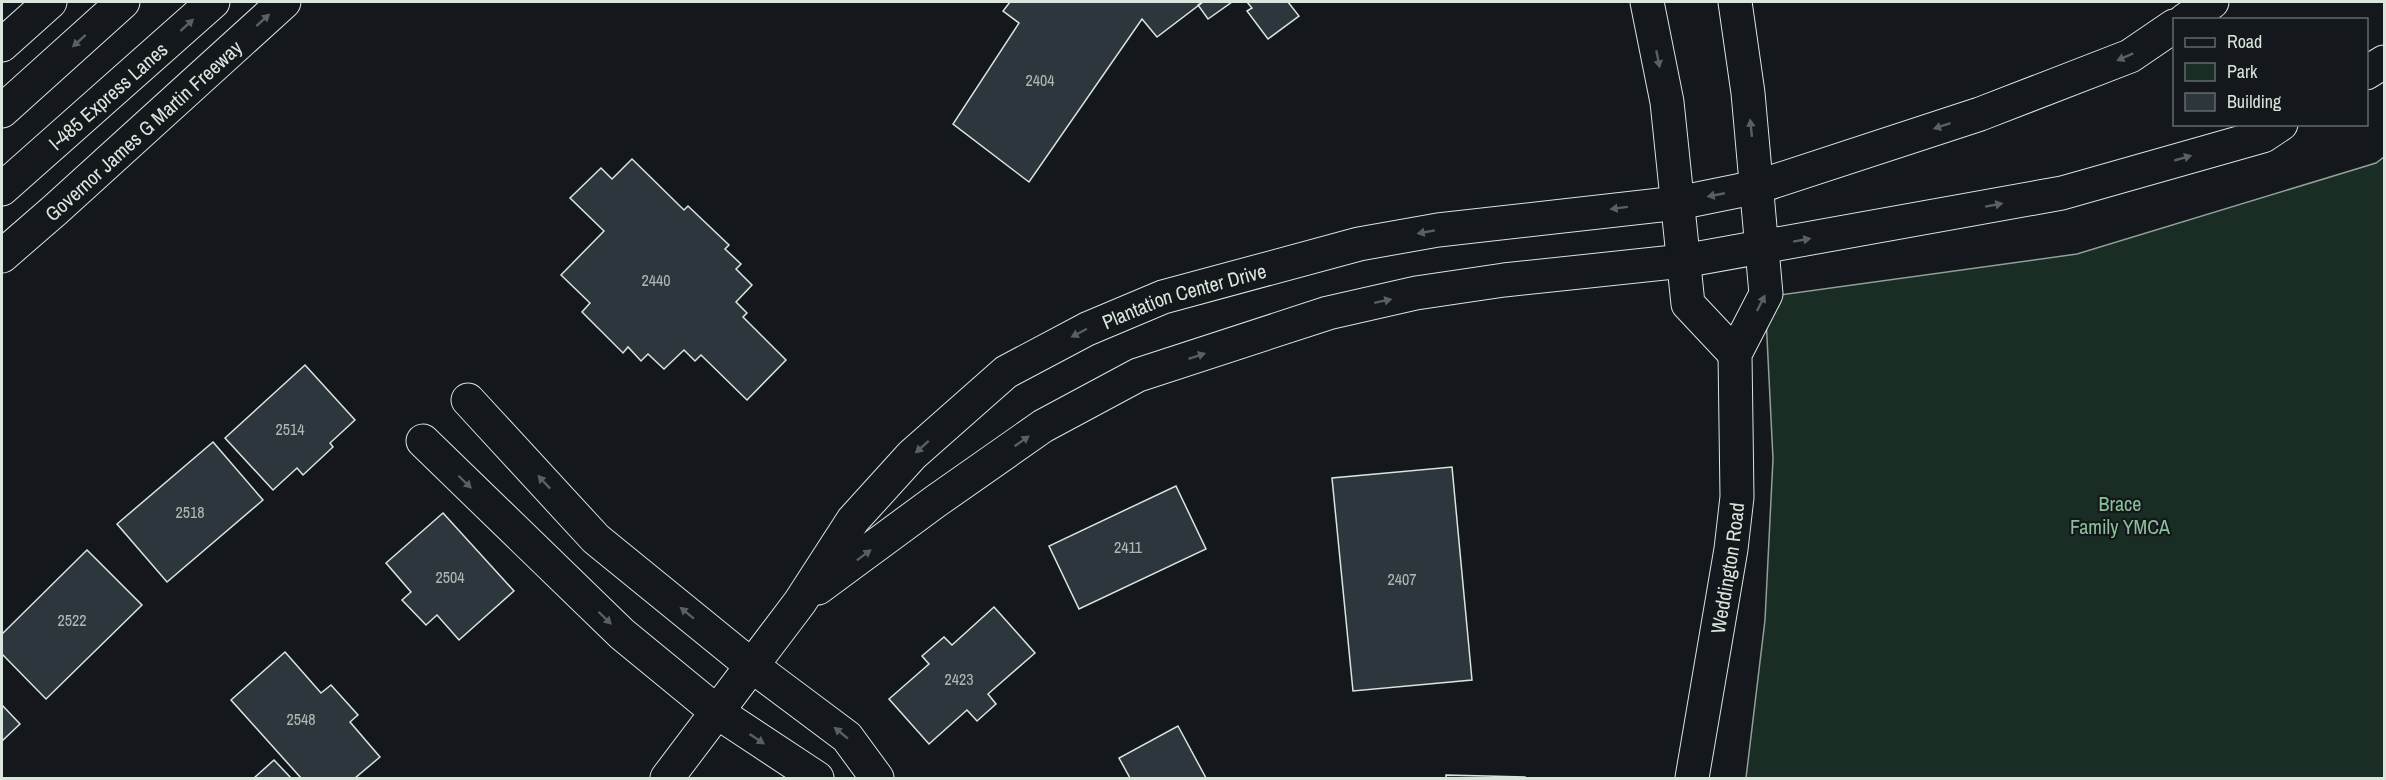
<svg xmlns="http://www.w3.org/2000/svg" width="2386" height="780" font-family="'Archivo Narrow',sans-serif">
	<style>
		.green { fill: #1a2d24; stroke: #939e99; stroke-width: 1.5 }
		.building { fill: #2c363c; stroke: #d8e6dc; stroke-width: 1.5 }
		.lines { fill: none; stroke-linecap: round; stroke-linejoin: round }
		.minor-casing { stroke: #d8e6dc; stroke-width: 35 }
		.major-casing { stroke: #d8e6dc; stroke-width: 35 }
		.highway-casing { stroke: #d8e6dc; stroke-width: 35 }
		.minor { stroke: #14181c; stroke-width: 33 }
		.major { stroke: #14181c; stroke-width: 33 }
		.highway { stroke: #14181c; stroke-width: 33 }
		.oneway { fill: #59605f }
		.labels { text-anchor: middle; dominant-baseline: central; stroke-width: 4.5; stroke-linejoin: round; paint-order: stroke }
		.number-label { font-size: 16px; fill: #adbab4 }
		.street-label { font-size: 20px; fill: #d8e6dc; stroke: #14181c }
		.park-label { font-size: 20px; fill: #8ac095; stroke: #14181c }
	</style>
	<rect width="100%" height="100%" fill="#14181c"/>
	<path class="green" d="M2384,157V778H1746L1765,620L1773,459L1765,297L2077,254L2376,163Z"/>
	<path class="building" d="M1010,2H1203L1157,37L1142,19L1029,182L953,124L1019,23L1003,11Z
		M1203,2H1232L1208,19L1198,5Z
		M1247,2H1288L1299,16L1268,39L1247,11L1252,8Z
		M632,159L684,210L688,206L729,245L725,249L741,264L736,269L752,285L736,302L747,313L743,317L786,360L747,400L701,355L695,361L684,350L664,369L648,354L641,361L628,347L623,353L582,312L590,303L561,275L604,231L570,198L601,168L612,179Z
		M305,365L355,420L330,443L333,447L303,475L297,468L273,490L225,438Z
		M213,442L263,500L167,582L117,524Z
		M1452,467L1472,680L1353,691L1332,478Z
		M1176,486L1206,549L1079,609L1049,546Z
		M443,513L514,591L459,640L437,615L426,625L402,600L411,592L386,563Z
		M87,550L142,605L46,699L2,654V634Z
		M994,607L1035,653L988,694L996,704L977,721L967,710L929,744L889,699L929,664L922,656L944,637L952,645Z
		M285,652L321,693L331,685L358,715L350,722L380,757L355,778H301L231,700Z
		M2,705L20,724L2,741Z
		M1178,726L1206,778H1130L1119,758Z
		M274,760L291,778H254Z
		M1446,775L1525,777V778H1446Z"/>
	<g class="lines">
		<g class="minor-casing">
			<g id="minor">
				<path d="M468,400L596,539L752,666L847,737L877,778"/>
				<path d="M423,441L622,634L717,712L817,778"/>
				<path d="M818,588L936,501L1043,426L1138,375L1328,313L1416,293L1504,280L1683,261"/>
				<path id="s1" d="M667,778L800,602L853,520L912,455L1006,372L1087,329L1163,297L1359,244L1438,230L1678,203"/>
			</g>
		</g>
		<g class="major-casing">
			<g id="major">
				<path d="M1647,2L1667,102L1688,304L1735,354"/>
				<path id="s2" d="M1692,778L1731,549L1737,497L1735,354L1766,294L1748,93L1735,2"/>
			</g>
		</g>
		<g class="highway-casing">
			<g id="highway">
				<path d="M2185,20L2212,2"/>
				<path d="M2,45L50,2"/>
				<path d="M2366,73L2384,62"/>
				<path d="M2,111L123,2"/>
				<path id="s3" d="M2,189L213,2"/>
				<path d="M1678,203L1757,187L1980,114L2130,56L2174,26"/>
				<path id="s4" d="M2,256L55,210L284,2"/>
				<path d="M1683,261L2062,193L2263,136L2281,124"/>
			</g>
		</g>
		<use href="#minor" class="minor"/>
		<use href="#major" class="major"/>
		<use href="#highway" class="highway"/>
	</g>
	<defs><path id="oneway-solid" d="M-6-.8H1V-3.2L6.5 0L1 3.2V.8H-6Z" transform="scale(1.5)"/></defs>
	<g class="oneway">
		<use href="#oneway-solid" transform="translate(263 20) rotate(-42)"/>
		<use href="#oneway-solid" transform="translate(187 25) rotate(-42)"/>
		<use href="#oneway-solid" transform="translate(79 41) rotate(138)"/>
		<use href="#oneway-solid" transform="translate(2125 57) rotate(156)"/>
		<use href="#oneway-solid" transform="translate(1658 59) rotate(79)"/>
		<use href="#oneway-solid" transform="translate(1942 126) rotate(162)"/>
		<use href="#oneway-solid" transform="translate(1751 128) rotate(-96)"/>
		<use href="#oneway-solid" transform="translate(2183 158) rotate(-16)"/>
		<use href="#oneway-solid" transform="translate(1716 195) rotate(169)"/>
		<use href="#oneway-solid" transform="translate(1994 205) rotate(-10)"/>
		<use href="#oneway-solid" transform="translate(1619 208) rotate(173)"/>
		<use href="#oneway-solid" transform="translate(1426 232) rotate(170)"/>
		<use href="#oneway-solid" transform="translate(1802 240) rotate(-10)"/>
		<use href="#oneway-solid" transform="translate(1383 301) rotate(-12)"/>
		<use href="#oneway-solid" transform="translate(1761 303) rotate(-63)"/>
		<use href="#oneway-solid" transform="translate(1079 333) rotate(152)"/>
		<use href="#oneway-solid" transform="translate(1197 356) rotate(-18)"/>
		<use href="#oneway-solid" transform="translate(1022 441) rotate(-35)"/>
		<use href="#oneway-solid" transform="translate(922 447) rotate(138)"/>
		<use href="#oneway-solid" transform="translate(465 482) rotate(44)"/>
		<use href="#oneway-solid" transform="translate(544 482) rotate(-133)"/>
		<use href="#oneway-solid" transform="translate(864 555) rotate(-37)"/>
		<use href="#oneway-solid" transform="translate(687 613) rotate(-141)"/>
		<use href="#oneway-solid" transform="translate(605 618) rotate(44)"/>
		<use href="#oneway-solid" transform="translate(841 733) rotate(-141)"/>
		<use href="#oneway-solid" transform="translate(757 739) rotate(34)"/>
	</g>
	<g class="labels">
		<g class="number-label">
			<text x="1040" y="80">2404</text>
			<text x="656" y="280">2440</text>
			<text x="290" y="429">2514</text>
			<text x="190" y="512">2518</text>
			<text x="1128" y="547">2411</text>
			<text x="450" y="577">2504</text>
			<text x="1402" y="579">2407</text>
			<text x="72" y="620">2522</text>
			<text x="959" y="679">2423</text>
			<text x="301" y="719">2548</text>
		</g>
		<g class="street-label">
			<text stroke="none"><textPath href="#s3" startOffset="141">I-485 Express Lanes</textPath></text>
			<text stroke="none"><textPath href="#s4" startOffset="189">Governor James G Martin Freeway</textPath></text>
			<text stroke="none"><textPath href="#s1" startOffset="726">Plantation Center Drive</textPath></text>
			<text stroke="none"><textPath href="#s2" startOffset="213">Weddington Road</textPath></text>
		</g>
		<g class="park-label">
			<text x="2120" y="503">Brace<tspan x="2120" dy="23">Family YMCA</tspan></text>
		</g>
	</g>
	<rect width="2386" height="780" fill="none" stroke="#d8e6dc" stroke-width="6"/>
	<rect x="2173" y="18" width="195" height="108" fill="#14181c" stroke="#626a69" stroke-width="1.5"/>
	<rect x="2185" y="38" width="30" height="9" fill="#14181c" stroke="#626a69" stroke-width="1.5"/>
	<text x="2227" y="48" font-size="18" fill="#d8e6dc">Road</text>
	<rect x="2185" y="63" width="30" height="18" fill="#1a2d24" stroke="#626a69" stroke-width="1.5"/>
	<text x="2227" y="78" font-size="18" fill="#d8e6dc">Park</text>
	<rect x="2185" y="93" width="30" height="18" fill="#2c363c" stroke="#626a69" stroke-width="1.5"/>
	<text x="2227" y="108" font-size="18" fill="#d8e6dc">Building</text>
</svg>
